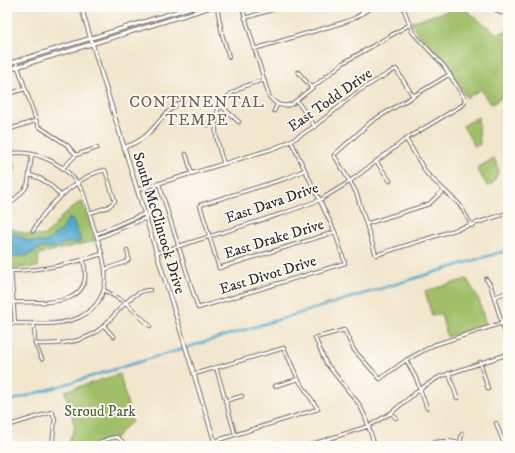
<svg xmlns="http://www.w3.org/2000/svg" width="515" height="453" font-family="'IM FELL DW Pica',serif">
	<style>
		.green { fill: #a0c068; stroke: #66764a }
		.water { fill: #51a8ce; stroke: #3e6a7c }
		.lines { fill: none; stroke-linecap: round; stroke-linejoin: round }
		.stream { stroke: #51a8ce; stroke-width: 1 }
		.canal { stroke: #51a8ce; stroke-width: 2.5 }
		.minor-casing { stroke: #716c63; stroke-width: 4.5 }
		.major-casing { stroke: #716c63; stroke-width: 5 }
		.minor { stroke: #fff; stroke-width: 2.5 }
		.major { stroke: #fff; stroke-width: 3 }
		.labels { text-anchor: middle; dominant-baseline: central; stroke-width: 3.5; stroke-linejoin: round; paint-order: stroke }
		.street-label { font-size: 15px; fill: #2b2b2b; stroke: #fdfcf7 }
		.park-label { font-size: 15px; fill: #545f40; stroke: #fdfcf7 }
		.neighbourhood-label { font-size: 16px; letter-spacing: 1px; fill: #735852; stroke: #fdfcf7 }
	</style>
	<rect width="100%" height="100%" fill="#fdfcf7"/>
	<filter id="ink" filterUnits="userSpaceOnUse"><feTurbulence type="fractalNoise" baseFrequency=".025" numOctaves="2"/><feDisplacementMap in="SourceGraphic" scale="8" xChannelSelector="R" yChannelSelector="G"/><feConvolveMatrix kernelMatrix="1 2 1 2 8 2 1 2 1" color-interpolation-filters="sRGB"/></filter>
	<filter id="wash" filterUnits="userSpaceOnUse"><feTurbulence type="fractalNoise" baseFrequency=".012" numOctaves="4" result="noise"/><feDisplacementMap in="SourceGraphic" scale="16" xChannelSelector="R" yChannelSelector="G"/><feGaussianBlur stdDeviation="0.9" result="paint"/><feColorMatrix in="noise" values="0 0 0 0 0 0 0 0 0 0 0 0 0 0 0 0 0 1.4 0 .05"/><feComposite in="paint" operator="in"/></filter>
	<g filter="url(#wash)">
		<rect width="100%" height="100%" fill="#f2e6cc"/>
		<path class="green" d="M462,7L497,34L508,30V93L492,104L491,102L489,103L481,89L467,98L450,71L422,40L410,22Z
			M478,117L480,144L475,147L463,126Z
			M10,153L16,168L7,183V154Z
			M494,158L499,170L494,182L488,187L477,170V168Z
			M82,200L95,241L39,254L38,267L7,269V227L23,233L41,236L48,233L63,215Z
			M467,279L479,300L486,325L447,337L441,314L432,316L425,291Z
			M120,374L132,422L122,430L117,437L107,439L94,446H67L75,427L65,391Z"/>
		<path class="water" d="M68,219H72C75,225 81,237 80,242L65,243L57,248H41L27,256H17L7,259V234L16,233L27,241L45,242L51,239L56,233L62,230Z"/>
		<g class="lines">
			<path class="stream" d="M138,223V226"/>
			<path class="canal" d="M7,402L508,250"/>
		</g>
	</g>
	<g filter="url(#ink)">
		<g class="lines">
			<g class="minor-casing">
				<path id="minor" d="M217,7L222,34L229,57
					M242,7L269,96C275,105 282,108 292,104L343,63L409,25
					M359,7L363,13
					M491,7L501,13L508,11
					M245,18L281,7
					M254,49L345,22L355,18L372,7
					M17,64L38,126L67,145L76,155
					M298,72L312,88
					M450,74L372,121L334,155L356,192L376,255L508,213
					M7,94L25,89
					M297,101L315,127
					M220,105L239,122
					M274,111L277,105
					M207,125H214
					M7,130L35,121
					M406,139L427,174L460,205L472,226
					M124,147C156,138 156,115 183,101
					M7,154C36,148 68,165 82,190C87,202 90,216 94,228C105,261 118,297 80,317C61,327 28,323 7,323
					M186,154L192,174
					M376,161L390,181
					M224,164C207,117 212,93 264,80
					M63,168L76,155L97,148
					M305,170L287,178L200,205L219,268L335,232
					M30,175C43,178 53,186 61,196
					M159,184L198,308L345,263L335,232L291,141
					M137,190L272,149C306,137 330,113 359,91C371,83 384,76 396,69L413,96
					M7,207L25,189L28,183L32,154
					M366,224L429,204L444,190
					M33,231C44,208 79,175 105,170L115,201L108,207L90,213
					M96,234C113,228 127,219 145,214
					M98,238L146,218
					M157,253L284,213L320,200L349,182L406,139L464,104L465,99L444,66L413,33L403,7
					M106,269L126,262L129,259L127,250
					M486,279L490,284L508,343
					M104,290L126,303L150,326
					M494,297L508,292
					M13,302C43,302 97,309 83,260
					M15,323L11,271C45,270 70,264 102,254
					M34,323L35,344L42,359
					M104,326L114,337
					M35,344C55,344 75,344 93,334C112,324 128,290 150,290
					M406,360L416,378L427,408
					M7,362V368
					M480,362L488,389
					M216,367L235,434
					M449,373L457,398
					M194,374L284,348L298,379L318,409L215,441
					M275,386L298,379
					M225,401L242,396
					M391,413L396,418
					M496,423L505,446
					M7,426L52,412L55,419L52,446
					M460,442L462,434
					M94,446L107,439L117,437L122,441L124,446
					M306,446L369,426L391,413L420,389L439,377L508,354
					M375,446L365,416L359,404L326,363L315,338L344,330L354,350L380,379L406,360L434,345L502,323
					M421,446C437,440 452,439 468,446"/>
			</g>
			<g class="major-casing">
				<path id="major" d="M81,7L216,446
					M7,64L192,7
					M7,70L211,7"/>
			</g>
			<use href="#minor" class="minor"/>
			<use href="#major" class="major"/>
		</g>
	</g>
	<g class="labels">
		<g class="street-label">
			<text transform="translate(330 100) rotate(-35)">East Todd Drive</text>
			<text transform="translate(272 203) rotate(-19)">East Dava Drive</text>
			<text transform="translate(159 223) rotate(73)">South McClintock Drive</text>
			<text transform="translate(274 239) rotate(-17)">East Drake Drive</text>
			<text transform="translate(268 275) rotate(-17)">East Divot Drive</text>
		</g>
		<g class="park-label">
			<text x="100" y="411">Stroud Park</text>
		</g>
		<g class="neighbourhood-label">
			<text x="197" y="102">CONTINENTAL<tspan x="197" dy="18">TEMPE</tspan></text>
		</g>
	</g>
	<rect width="515" height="453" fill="none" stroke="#fdfcf7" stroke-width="24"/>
</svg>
